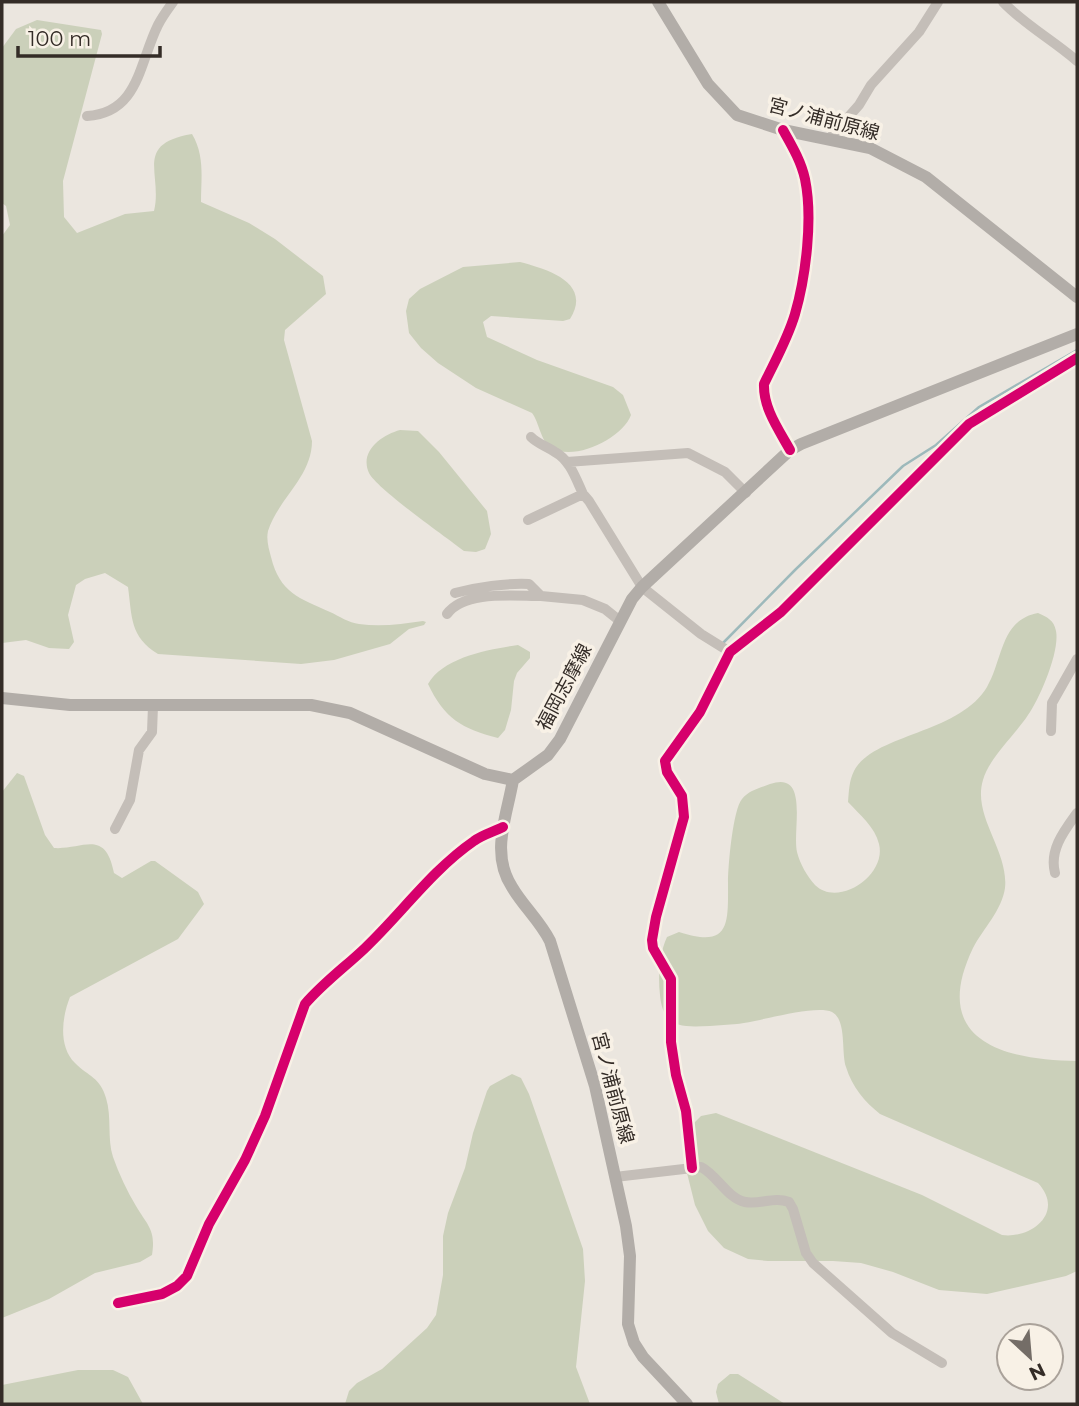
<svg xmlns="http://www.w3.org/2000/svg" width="1079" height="1406" font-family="Montserrat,'Noto Sans JP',sans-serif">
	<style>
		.green { fill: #cbd0ba }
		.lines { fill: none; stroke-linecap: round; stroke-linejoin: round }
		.stream { stroke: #9db9bb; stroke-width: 2.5 }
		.minor { stroke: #c4beb8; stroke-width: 10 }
		.major { stroke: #b2ada8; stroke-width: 12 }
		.cycleway-casing { stroke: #f8f1e6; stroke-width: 15 }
		.cycleway { stroke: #d6006c; stroke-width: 10 }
		.labels { text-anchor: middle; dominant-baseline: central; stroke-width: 7; stroke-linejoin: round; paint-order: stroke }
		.street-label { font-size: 19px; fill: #342c27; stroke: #f8f1e6 }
	</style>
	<rect width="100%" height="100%" fill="#ebe6df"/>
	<path class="green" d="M37,20L101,30L102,34L63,181L64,217L77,233L125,214L154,211C163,174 133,144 192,134C205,156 201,178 201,202L249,223L275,239L323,276L326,294L285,330L284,340L312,441C312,477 278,499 268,531C266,540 269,549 271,557C280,593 299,598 330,612C339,616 349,623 359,624C381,627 402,624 423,621L426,622L424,625L409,629L390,644L334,660L301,664L158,654C130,637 132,617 128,587L105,573L85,579L76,585L68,615L74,642L69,649L49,648L26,640L2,643V236L10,225L6,206L2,203V48L16,29Z
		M520,262C546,269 593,282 570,319L563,321L491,316L483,322L487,337L537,360L613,387L623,395L631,415C623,438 573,463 550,447C541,441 539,422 532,413L476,388L438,363L421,348L409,333L406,311L409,299L420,289L463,267Z
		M400,430L418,431L439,452L487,511L491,534L485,549L476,552L464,551C446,537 377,489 369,473C359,451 382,435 400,430Z
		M1038,613C1047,617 1054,620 1056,631C1060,651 1040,698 1028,715C1015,735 989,758 983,780C972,816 1009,851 1005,888C1002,910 983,929 973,948C929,1040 1002,1060 1077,1061V1271L1066,1276L987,1294L939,1290L893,1272L861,1263L833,1261H768L748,1259L724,1248L708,1231L695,1205L687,1173L685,1147L689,1128L701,1116L716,1113L922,1195L1002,1235C1032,1239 1065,1212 1038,1183L880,1114C865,1102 852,1087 846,1067C841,1052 847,1020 832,1012C815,1004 758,1022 737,1024C728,1025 719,1025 710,1026C683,1027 663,1029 660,995C658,977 659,954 667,937L679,932C731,949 728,923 728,882C728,866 733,809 742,799C749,790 760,788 770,784C810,770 792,830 797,852C800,864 807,876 815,885C838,908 887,875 879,844C875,827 860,815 848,802C849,791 849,781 854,771C873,734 959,734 987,687C1003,660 1000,620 1038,613Z
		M518,645L530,652V658L517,673L514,681L511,710L505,730L498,738C462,729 444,718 428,684C443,657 490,649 518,645Z
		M17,773L24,776L45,835L54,848C83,850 105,828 114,873L122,878L151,861H155L198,892L204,904L178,939L70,997C62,1017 58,1046 75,1063C89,1077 100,1077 106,1098C112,1117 107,1139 113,1157C119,1174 127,1191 136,1206C148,1226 156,1230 152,1255L140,1262L95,1273L49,1299L2,1318V792Z
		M512,1074L521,1078L529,1094L583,1249L585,1281L576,1367L590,1404H345L349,1391L357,1383L382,1369L427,1328L436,1315L443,1275V1236L448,1213L465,1168L473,1133L487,1091L490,1086Z
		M78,1370H113L128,1377L143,1404H2V1385Z
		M730,1374H738L785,1404H719L716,1392L718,1384Z"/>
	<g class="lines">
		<path class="stream" d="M723,643L795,570L903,466L936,445L979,407L1077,350"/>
		<path class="minor" d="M1003,2C1025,25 1053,40 1077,61
			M87,116C139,113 139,63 158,25C162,17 168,9 173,2
			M783,130C792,146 801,161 805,179C813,218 806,276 795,314C788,338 775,361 764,384C763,408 779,430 790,450
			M829,139L859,105L871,85L919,32L938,2
			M531,437C538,444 546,446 555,452C570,460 576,479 583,494
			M567,462L688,453L725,472L746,493
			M528,520L583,494L589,501L642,587L701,634L730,652
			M455,593C477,587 506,583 529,584L541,596L583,600L605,609L620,621
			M447,614C464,590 514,596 541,596
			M1051,731L1052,703L1077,659
			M115,829L130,800L139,750L152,732L153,706
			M1055,873C1049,850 1064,831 1077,813
			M692,1168L686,1111L676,1075L671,1042V979L653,948L652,940L656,917L684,817L682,796L667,772L665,761L700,712L730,652L781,612L969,424L1077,358
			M615,1177L701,1167C717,1175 727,1198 745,1202C760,1205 774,1196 789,1202L793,1209L806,1253L813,1263L892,1333L942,1363
			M118,1303L162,1294L177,1286L187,1276L209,1224L245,1160L265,1116L305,1004C323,983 345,967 365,948C401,914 432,870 474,841C482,835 493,832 503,827"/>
		<path class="major" d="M658,2L708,84L737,115L783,130L870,148L926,177L1077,297
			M2,698L70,705H311L350,713L485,774L513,780L548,755L560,739L632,599L642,587L790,450L801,444L1077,334
			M513,780C507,816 490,853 512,887C523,906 540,921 550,941L595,1086L626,1226L630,1256L628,1324L634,1343L643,1357L687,1404"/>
		<g class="cycleway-casing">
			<path id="cycleway" d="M783,130C792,146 801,161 805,179C813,218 806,276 795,314C788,338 775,361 764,384C763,408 779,430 790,450
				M692,1168L686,1111L676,1075L671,1042V979L653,948L652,940L656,917L684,817L682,796L667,772L665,761L700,712L730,652L781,612L969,424L1077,358
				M118,1303L162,1294L177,1286L187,1276L209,1224L245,1160L265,1116L305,1004C323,983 345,967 365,948C401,914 432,870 474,841C482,835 493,832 503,827"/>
		</g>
		<use href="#cycleway" class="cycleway"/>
	</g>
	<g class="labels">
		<g class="street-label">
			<text transform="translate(824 119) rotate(15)">宮ノ浦前原線</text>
			<text transform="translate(564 687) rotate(-62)">福岡志摩線</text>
			<text transform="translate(613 1088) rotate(75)">宮ノ浦前原線</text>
		</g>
	</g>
	<rect width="1079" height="1406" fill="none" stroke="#342c27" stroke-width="7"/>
	<g transform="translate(1030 1357) rotate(154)"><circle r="33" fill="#f8f1e6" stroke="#aaa29a" stroke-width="2"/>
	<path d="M0-5L12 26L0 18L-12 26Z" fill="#746d67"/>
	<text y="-10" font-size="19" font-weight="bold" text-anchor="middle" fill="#342c27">N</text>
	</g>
	<path d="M18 46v10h142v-10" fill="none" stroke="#342c27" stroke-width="3.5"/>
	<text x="28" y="46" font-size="21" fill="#342c27" stroke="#f8f1e6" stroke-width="5" paint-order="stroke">100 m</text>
</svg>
